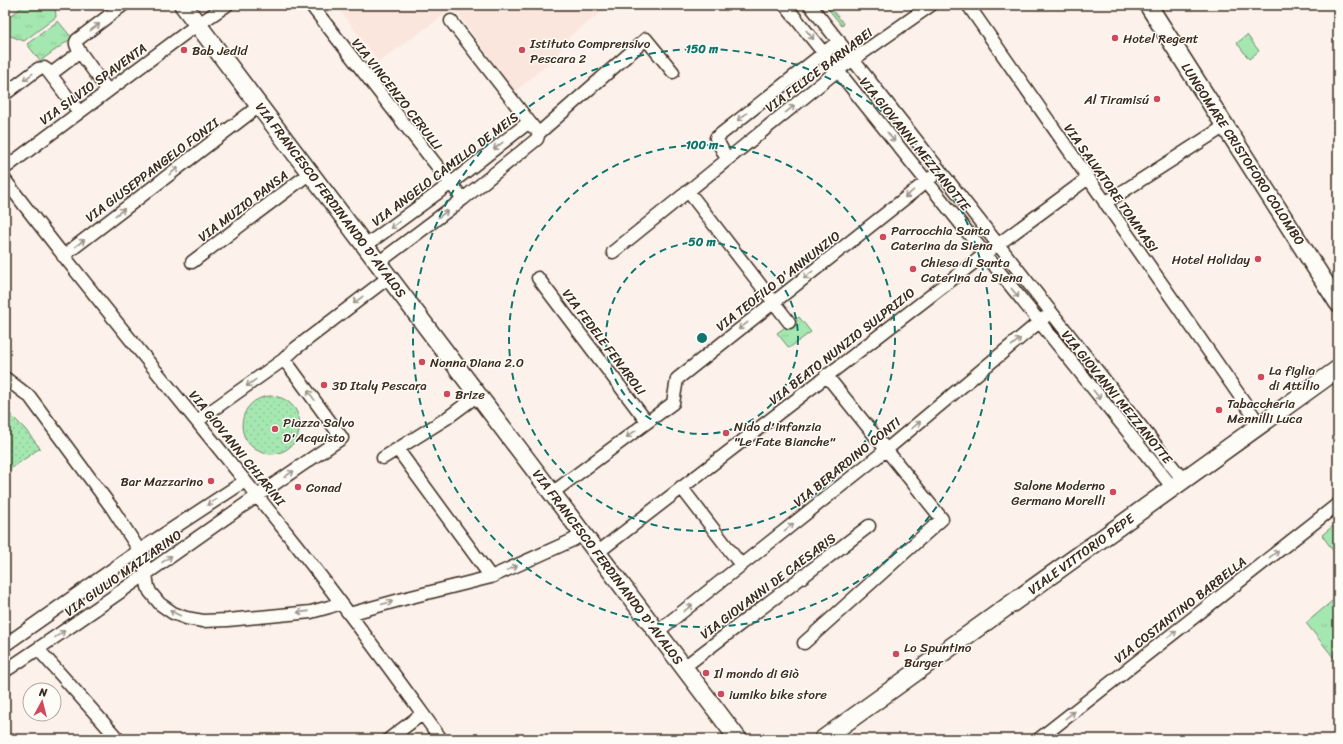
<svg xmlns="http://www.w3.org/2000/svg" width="1343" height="744" font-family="Sriracha,sans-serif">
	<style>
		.built { fill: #fbe6dd }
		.grass { fill: url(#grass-tufts); stroke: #708868 }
		.park { fill: url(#park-dots); stroke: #708868 }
		.pitch { fill: #a5e7b1; stroke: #708868 }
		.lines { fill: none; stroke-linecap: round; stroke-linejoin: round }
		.street-casing { stroke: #3b2a1e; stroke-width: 15 }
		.secondary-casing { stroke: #3b2a1e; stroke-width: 20 }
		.street { stroke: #fdfcf7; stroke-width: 12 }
		.secondary { stroke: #fdfcf7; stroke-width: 17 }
		.oneway { stroke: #9c938a }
		.ring { fill: none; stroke: #0f766e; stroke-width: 2; stroke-dasharray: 7 5 }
		.poi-dot { fill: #d1495b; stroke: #fdfcf7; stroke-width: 1.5 }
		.labels { text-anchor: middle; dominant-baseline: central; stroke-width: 3; stroke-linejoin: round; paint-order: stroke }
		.poi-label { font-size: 13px; fill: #3b2a1e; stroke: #fdfcf7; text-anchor: start }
		.street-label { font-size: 13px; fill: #3b2a1e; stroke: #fdfcf7 }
		.centre { fill: #0f766e; stroke: #fdfcf7; stroke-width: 2 }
		.ring-label { font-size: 12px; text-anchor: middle; font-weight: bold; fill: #0f766e; stroke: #fdfcf7; stroke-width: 3; stroke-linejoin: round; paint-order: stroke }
	</style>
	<defs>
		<pattern id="grass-tufts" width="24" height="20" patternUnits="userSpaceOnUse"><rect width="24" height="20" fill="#a5e7b1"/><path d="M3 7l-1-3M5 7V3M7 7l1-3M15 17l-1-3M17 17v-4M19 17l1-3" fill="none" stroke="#8fc698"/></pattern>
		<pattern id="park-dots" width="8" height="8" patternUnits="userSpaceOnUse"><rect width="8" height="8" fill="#a5e7b1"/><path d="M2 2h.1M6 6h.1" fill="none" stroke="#8fc698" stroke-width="1.8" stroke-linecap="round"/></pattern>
	</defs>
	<rect width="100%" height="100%" fill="#fcf2eb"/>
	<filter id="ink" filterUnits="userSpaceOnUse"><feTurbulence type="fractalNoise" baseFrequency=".025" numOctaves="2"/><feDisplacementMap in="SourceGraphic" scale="8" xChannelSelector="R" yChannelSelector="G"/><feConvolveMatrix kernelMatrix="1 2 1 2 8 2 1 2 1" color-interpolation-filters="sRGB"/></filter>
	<g filter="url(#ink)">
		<path class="built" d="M351,5H611L569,37L554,59L515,92L454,8L379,62L341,12Z"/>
		<path class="grass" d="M25,5H55L56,17L24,41L5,34V20Z
			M825,5H828L844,24L842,26Z
			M58,21L72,38L40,61L27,44Z
			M799,317L811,332L789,348L777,333Z
			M1338,522V558L1322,535Z
			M1338,596V663L1306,623Z"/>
		<path class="park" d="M242 425a29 29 0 1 1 58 0a29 29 0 1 1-58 0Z
			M5,409L25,429L40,448L5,473Z"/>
		<path class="pitch" d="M1247,35L1259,51L1249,59L1237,43Z"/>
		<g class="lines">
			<g class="street-casing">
				<path id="street" d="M311,5L463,199
					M785,5C915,165 1043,328 1173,488
					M810,5L1183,480
					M968,5L1260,425
					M451,21L534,128
					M51,74L80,52
					M108,91L80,52C78,48 74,44 77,40L123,5
					M5,94L38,69L44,68L47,70L79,112
					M727,159L716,138L839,41
					M5,168L187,32L227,5
					M5,180C98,303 198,421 294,542C345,606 393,673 441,739
					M688,191L789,322
					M1105,203L1225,126
					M365,246L450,184L529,122
					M613,252L838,70L931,5
					M63,256L259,106
					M192,262L310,173
					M378,263L463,199L537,139L539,133L646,39L673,72
					M538,278L647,422
					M5,378L30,397L112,508L143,556L148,587L150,592L160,604L173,613L186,618L203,621L228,620L311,612L329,607L341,603
					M197,421L283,360L296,348L389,277
					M401,454L491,577
					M383,458L447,418L478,395
					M681,487L741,565
					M552,493L673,403L677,379L932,177
					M597,553L985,254L1087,179
					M349,614L407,598L491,577L573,540L583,533
					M657,632L886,450L1044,318
					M804,643L942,519L826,375
					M5,645L140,550L245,481
					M38,649L118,739
					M684,667L869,526
					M5,671C119,595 228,514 342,438L290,367L283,360
					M389,739L422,714
					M1039,739L1338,504"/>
			</g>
			<g class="secondary-casing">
				<path id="secondary" d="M183,5L738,739
					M1148,5L1338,303
					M823,739L1338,369"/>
			</g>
			<use href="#street" class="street"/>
			<use href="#secondary" class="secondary"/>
		</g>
		<defs><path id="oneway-shaft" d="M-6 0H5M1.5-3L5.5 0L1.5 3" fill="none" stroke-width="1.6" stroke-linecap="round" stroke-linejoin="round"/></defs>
		<g class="oneway">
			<use href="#oneway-shaft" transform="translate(95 27) rotate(-37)"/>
			<use href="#oneway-shaft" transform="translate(810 35) rotate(51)"/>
			<use href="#oneway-shaft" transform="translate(28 77) rotate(143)"/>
			<use href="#oneway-shaft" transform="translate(790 109) rotate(-39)"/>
			<use href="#oneway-shaft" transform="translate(742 117) rotate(141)"/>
			<use href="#oneway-shaft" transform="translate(891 137) rotate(51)"/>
			<use href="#oneway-shaft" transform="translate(498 146) rotate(142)"/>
			<use href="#oneway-shaft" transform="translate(174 171) rotate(-38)"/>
			<use href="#oneway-shaft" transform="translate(909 194) rotate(141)"/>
			<use href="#oneway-shaft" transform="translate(120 212) rotate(-37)"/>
			<use href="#oneway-shaft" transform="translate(443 214) rotate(-37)"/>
			<use href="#oneway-shaft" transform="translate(395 225) rotate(144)"/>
			<use href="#oneway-shaft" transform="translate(80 243) rotate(-37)"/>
			<use href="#oneway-shaft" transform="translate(808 275) rotate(141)"/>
			<use href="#oneway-shaft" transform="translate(1015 293) rotate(52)"/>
			<use href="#oneway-shaft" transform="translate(358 300) rotate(142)"/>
			<use href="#oneway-shaft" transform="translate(743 326) rotate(142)"/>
			<use href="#oneway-shaft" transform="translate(1016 342) rotate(-40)"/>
			<use href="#oneway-shaft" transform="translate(251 383) rotate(144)"/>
			<use href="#oneway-shaft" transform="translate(311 395) rotate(-126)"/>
			<use href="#oneway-shaft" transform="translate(1097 395) rotate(51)"/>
			<use href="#oneway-shaft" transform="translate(916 425) rotate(-40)"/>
			<use href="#oneway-shaft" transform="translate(631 434) rotate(143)"/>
			<use href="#oneway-shaft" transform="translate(289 474) rotate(-34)"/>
			<use href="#oneway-shaft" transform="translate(212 502) rotate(147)"/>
			<use href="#oneway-shaft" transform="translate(789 527) rotate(-39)"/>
			<use href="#oneway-shaft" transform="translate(1274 554) rotate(-38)"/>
			<use href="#oneway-shaft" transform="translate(167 559) rotate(-35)"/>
			<use href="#oneway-shaft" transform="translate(512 568) rotate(-24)"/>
			<use href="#oneway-shaft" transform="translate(387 603) rotate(-15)"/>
			<use href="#oneway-shaft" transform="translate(688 608) rotate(-39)"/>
			<use href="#oneway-shaft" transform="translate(303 612) rotate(174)"/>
			<use href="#oneway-shaft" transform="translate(175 613) rotate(-153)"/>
			<use href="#oneway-shaft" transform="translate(60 634) rotate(-35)"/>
			<use href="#oneway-shaft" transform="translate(1172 634) rotate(-38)"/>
			<use href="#oneway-shaft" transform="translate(1070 715) rotate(-38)"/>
		</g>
	</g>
	<g class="ring">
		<circle cx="702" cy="338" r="96"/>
		<circle cx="702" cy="338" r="193"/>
		<circle cx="702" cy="338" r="289"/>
	</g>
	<g class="poi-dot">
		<circle cx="1115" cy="38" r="4"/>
		<circle cx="184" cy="50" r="4"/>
		<circle cx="522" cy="50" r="4"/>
		<circle cx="1157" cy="99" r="4"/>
		<circle cx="883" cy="237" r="4"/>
		<circle cx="1258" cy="259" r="4"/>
		<circle cx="913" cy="269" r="4"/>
		<circle cx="422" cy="362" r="4"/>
		<circle cx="1261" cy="377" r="4"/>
		<circle cx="324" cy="385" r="4"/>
		<circle cx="447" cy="394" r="4"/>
		<circle cx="1219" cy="410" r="4"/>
		<circle cx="275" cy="429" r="4"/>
		<circle cx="726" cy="433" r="4"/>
		<circle cx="211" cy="481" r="4"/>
		<circle cx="298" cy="487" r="4"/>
		<circle cx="1113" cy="492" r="4"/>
		<circle cx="896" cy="654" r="4"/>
		<circle cx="706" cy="673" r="4"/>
		<circle cx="721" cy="694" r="4"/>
	</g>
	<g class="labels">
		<g class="poi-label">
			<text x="1123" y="38">Hotel Regent</text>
			<text x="530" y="43">Istituto Comprensivo<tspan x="530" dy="15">Pescara 2</tspan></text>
			<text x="192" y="50">Bab Jedid</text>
			<text x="1149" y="99" text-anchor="end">Al Tiramisú</text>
			<text x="891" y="230">Parrocchia Santa<tspan x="891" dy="15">Caterina da Siena</tspan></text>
			<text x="1250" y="259" text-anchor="end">Hotel Holiday</text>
			<text x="921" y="262">Chiesa di Santa<tspan x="921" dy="15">Caterina da Siena</tspan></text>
			<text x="430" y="362">Nonna Diana 2.0</text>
			<text x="1269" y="370">La figlia<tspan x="1269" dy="15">di Attilio</tspan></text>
			<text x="332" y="385">3D Italy Pescara</text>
			<text x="455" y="394">Brize</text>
			<text x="1227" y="403">Tabaccheria<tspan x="1227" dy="15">Mennilli Luca</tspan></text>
			<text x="283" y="422">Piazza Salvo<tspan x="283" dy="15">D'Acquisto</tspan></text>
			<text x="734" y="426">Nido d'infanzia<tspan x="734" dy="15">"Le Fate Bianche"</tspan></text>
			<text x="203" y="481" text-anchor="end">Bar Mazzarino</text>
			<text x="1105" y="485" text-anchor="end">Salone Moderno<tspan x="1105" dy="15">Germano Morelli</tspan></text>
			<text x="306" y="487">Conad</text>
			<text x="904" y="647">Lo Spuntino<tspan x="904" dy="15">Burger</tspan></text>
			<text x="714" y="673">Il mondo di Giò</text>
			<text x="729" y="694">iumiko bike store</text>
		</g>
		<g class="street-label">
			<text transform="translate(819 70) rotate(-37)">VIA FELICE BARNABEI</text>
			<text transform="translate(93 84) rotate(-36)">VIA SILVIO SPAVENTA</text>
			<text transform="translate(397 94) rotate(52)">VIA VINCENZO CERULLI</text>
			<text transform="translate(915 144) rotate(51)">VIA GIOVANNI MEZZANOTTE</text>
			<text transform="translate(1243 154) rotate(57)">LUNGOMARE CRISTOFORO COLOMBO</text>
			<text transform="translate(445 169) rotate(-37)">VIA ANGELO CAMILLO DE MEIS</text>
			<text transform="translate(152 170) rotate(-37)">VIA GIUSEPPANGELO FONZI</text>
			<text transform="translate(1111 188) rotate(55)">VIA SALVATORE TOMMASI</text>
			<text transform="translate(331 200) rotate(53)">VIA FRANCESCO FERDINANDO D'AVALOS</text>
			<text transform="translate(243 206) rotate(-37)">VIA MUZIO PANSA</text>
			<text transform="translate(778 281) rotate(-38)">VIA TEOFILO D'ANNUNZIO</text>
			<text transform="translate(604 342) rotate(53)">VIA FEDELE FENAROLI</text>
			<text transform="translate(842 346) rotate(-38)">VIA BEATO NUNZIO SULPRIZIO</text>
			<text transform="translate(1117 397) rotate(51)">VIA GIOVANNI MEZZANOTTE</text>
			<text transform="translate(237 448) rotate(51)">VIA GIOVANNI CHIARINI</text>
			<text transform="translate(847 462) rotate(-39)">VIA BERARDINO CONTI</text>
			<text transform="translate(1081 554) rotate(-36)">VIALE VITTORIO PEPE</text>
			<text transform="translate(608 567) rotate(53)">VIA FRANCESCO FERDINANDO D'AVALOS</text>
			<text transform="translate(123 573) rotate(-35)">VIA GIULIO MAZZARINO</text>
			<text transform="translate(768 586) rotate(-37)">VIA GIOVANNI DE CAESARIS</text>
			<text transform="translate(1180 610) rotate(-38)">VIA COSTANTINO BARBELLA</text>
		</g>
	</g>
	<circle cx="702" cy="338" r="6" class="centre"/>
	<g class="ring-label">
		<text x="702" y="53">150 m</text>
		<text x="702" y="149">100 m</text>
		<text x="702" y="246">50 m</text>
	</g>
	<rect width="1343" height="744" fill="none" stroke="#fdfcf7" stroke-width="20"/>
	<rect x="10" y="10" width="1323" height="724" fill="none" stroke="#3b2a1e" stroke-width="1.5" filter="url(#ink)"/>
	<g transform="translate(42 702) rotate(7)"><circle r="19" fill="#fdfcf7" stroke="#afa8a0"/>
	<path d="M0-3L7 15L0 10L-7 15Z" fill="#d1495b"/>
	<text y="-6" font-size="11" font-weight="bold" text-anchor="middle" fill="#3b2a1e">N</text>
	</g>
</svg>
